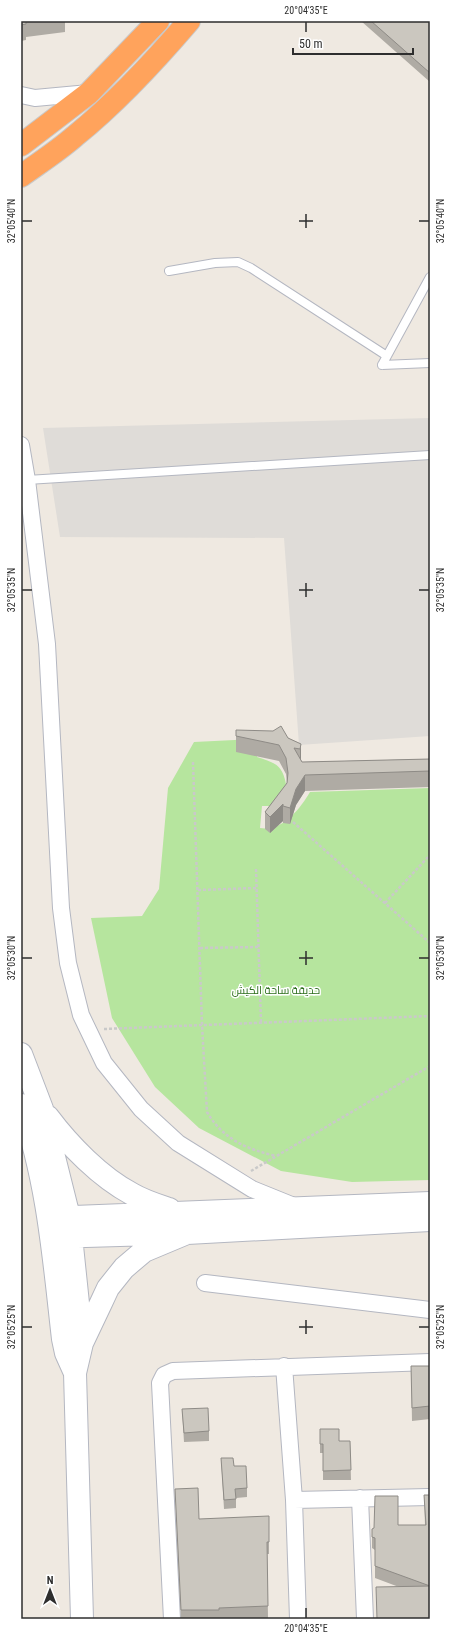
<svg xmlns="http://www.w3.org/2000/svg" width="451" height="1640" font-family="'Roboto Condensed',Cairo,sans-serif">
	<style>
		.green { fill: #b6e59e }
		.plaza { fill: #dfdcd8 }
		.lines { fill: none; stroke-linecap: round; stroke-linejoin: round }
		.lane-casing { stroke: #b4b7c1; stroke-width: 10 }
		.street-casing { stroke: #b4b7c1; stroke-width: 18 }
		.secondary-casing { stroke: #b4b7c1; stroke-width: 24 }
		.highway-casing { stroke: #c9c9c9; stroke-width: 24 }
		.path { stroke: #c9c9c9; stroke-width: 2.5; stroke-dasharray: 3 2; stroke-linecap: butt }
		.lane { stroke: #fff; stroke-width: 8 }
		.street { stroke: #fff; stroke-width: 16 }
		.secondary { stroke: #fff; stroke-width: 22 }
		.highway { stroke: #ffa35c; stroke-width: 22 }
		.wall { fill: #afaba4 }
		.shaded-wall { fill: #8e8b86 }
		.building { fill: #cbc7bf; stroke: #8e8b86 }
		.ticks { fill: none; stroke: #2e2e2e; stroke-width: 1.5 }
		.labels { text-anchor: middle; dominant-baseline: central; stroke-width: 3; stroke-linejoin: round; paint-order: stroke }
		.park-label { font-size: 11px; fill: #2c6e1b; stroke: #fff }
		.neatline { fill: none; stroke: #2e2e2e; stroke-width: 1.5 }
		.ticks-label { font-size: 10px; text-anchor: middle; fill: #2e2e2e }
	</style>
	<rect width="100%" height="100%" fill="#efe9e1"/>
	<path class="green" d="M255,739L257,757C275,763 282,764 286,784L271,806H262L260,828C282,832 300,809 310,792L430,788V1180L352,1182L281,1171L199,1128L155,1087L112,1018L91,918L142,916L159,889L168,788L194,742Z"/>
	<path class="plaza" d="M430,418V736L299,745L284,538L60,537L43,428Z"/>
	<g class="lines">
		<g class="lane-casing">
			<path id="lane" d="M169,271L215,263L238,262L251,268L387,356
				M382,365L430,277
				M382,365L430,363
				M27,480L430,455"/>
		</g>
		<g class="street-casing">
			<path id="street" d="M21,95L35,98L89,93
				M21,445L27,480L47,644L61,908L68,963L81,1015L104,1063L141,1109L178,1143L252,1189L294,1206
				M205,1283L430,1310
				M284,1366L294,1500L298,1619
				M360,1498L365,1619
				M294,1500L430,1497
				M172,1619L160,1383L164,1375L173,1371L430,1362"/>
		</g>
		<g class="secondary-casing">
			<path id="secondary" d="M21,1054L42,1109L69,1217L82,1342
				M21,1105C48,1180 54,1260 63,1339L66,1353L75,1373
				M48,1117C69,1145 100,1177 132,1194C144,1201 157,1205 169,1209
				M49,1218L430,1203
				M52,1237L187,1233L430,1220
				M82,1619L75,1373L82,1343L101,1303L108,1288L124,1268L144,1251L187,1233"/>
		</g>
		<g class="highway-casing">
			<path id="highway" d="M21,145L89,93L158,21
				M21,176C39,163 58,151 75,136C117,102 154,62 189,21"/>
		</g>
		<path class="path" d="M193,762L202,1025L207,1112C223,1139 246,1149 276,1156
			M293,822L430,943
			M256,869L261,1023
			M198,890L257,888
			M385,903L430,855
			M200,948L259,947
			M104,1029L430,1016
			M251,1171L430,1066"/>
		<use href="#lane" class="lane"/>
		<use href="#street" class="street"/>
		<use href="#secondary" class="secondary"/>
		<use href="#highway" class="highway"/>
	</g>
	<path class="wall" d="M21,21H65V32L26,37V40L21,41Z
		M361,21H430V82Z
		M236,736L288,738L301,744V760L302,762L430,759V787L305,791L296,805L290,824L283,823V821L270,833L265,829V812L287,783L286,774L279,761L236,752Z
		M411,1366L430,1367V1419L412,1421Z
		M182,1409L209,1431V1441L184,1442Z
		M320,1429L339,1441H350L351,1480H323V1453H320Z
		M221,1458L234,1466L247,1488V1497L236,1498V1508L224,1509Z
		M175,1489L199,1519L269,1542V1554H267L268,1618L239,1619H181Z
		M424,1495H430V1619L399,1587L375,1578V1550L372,1548V1537L398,1525H425Z"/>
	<path class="shaded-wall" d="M301,744V760L300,766V749Z
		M305,775V791L296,805L290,824V808L296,789Z
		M283,804V821L270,833V817Z"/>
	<path class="building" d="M21,21H26V24L21,25Z
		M371,21H430V73Z
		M281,726L288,738L301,744L300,749L294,748L302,762L430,759V771L305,775L296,789L290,808L283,806V804L270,817L265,812L287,783L288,773L286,758L279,745L236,736V730L273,731Z
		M411,1366H430V1406L412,1408Z
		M208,1408L209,1431L184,1433L182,1409Z
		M320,1429H339V1441H350L351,1470L323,1471V1444H320Z
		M221,1458H233L234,1466H246L247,1488L235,1489L236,1499L224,1500Z
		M198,1488L199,1519L269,1516V1542H267L268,1606L219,1608V1610H181L175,1489Z
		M424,1495H430V1586L375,1566V1538L372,1537V1529L374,1528L375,1496H398V1525H426Z
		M430,1586V1619H377L376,1587Z"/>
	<path class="ticks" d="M306,22V32M306,214V228M22,221H32M299,221H313M419,221H429M306,583V597M22,590H32M299,590H313M419,590H429M306,951V965M22,958H32M299,958H313M419,958H429M306,1320V1334M22,1327H32M299,1327H313M419,1327H429M306,1608V1618"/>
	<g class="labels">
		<g class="park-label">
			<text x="276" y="990">حديقة ساحة الكيش</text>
		</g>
	</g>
	<rect width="451" height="1640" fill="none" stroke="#ffffff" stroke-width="44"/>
	<g transform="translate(50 1590)" stroke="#ffffff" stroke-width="3" paint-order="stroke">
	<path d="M0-3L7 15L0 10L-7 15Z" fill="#2e2e2e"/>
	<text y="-6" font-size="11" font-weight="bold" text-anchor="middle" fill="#2e2e2e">N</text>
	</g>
	<path d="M293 48v6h120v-6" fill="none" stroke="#2e2e2e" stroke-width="2"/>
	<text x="299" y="48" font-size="12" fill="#2e2e2e" stroke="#ffffff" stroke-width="3" paint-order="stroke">50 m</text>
	<rect x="22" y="22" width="407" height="1596" class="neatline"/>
	<g class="ticks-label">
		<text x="306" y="14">20°04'35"E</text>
		<text transform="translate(11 221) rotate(-90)" y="4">32°05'40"N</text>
		<text transform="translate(440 221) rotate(-90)" y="4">32°05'40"N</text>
		<text transform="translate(11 590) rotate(-90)" y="4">32°05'35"N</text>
		<text transform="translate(440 590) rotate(-90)" y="4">32°05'35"N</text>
		<text transform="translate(11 958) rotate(-90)" y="4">32°05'30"N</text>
		<text transform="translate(440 958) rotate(-90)" y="4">32°05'30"N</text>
		<text transform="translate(11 1327) rotate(-90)" y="4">32°05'25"N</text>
		<text transform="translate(440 1327) rotate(-90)" y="4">32°05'25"N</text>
		<text x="306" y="1632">20°04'35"E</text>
	</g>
</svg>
